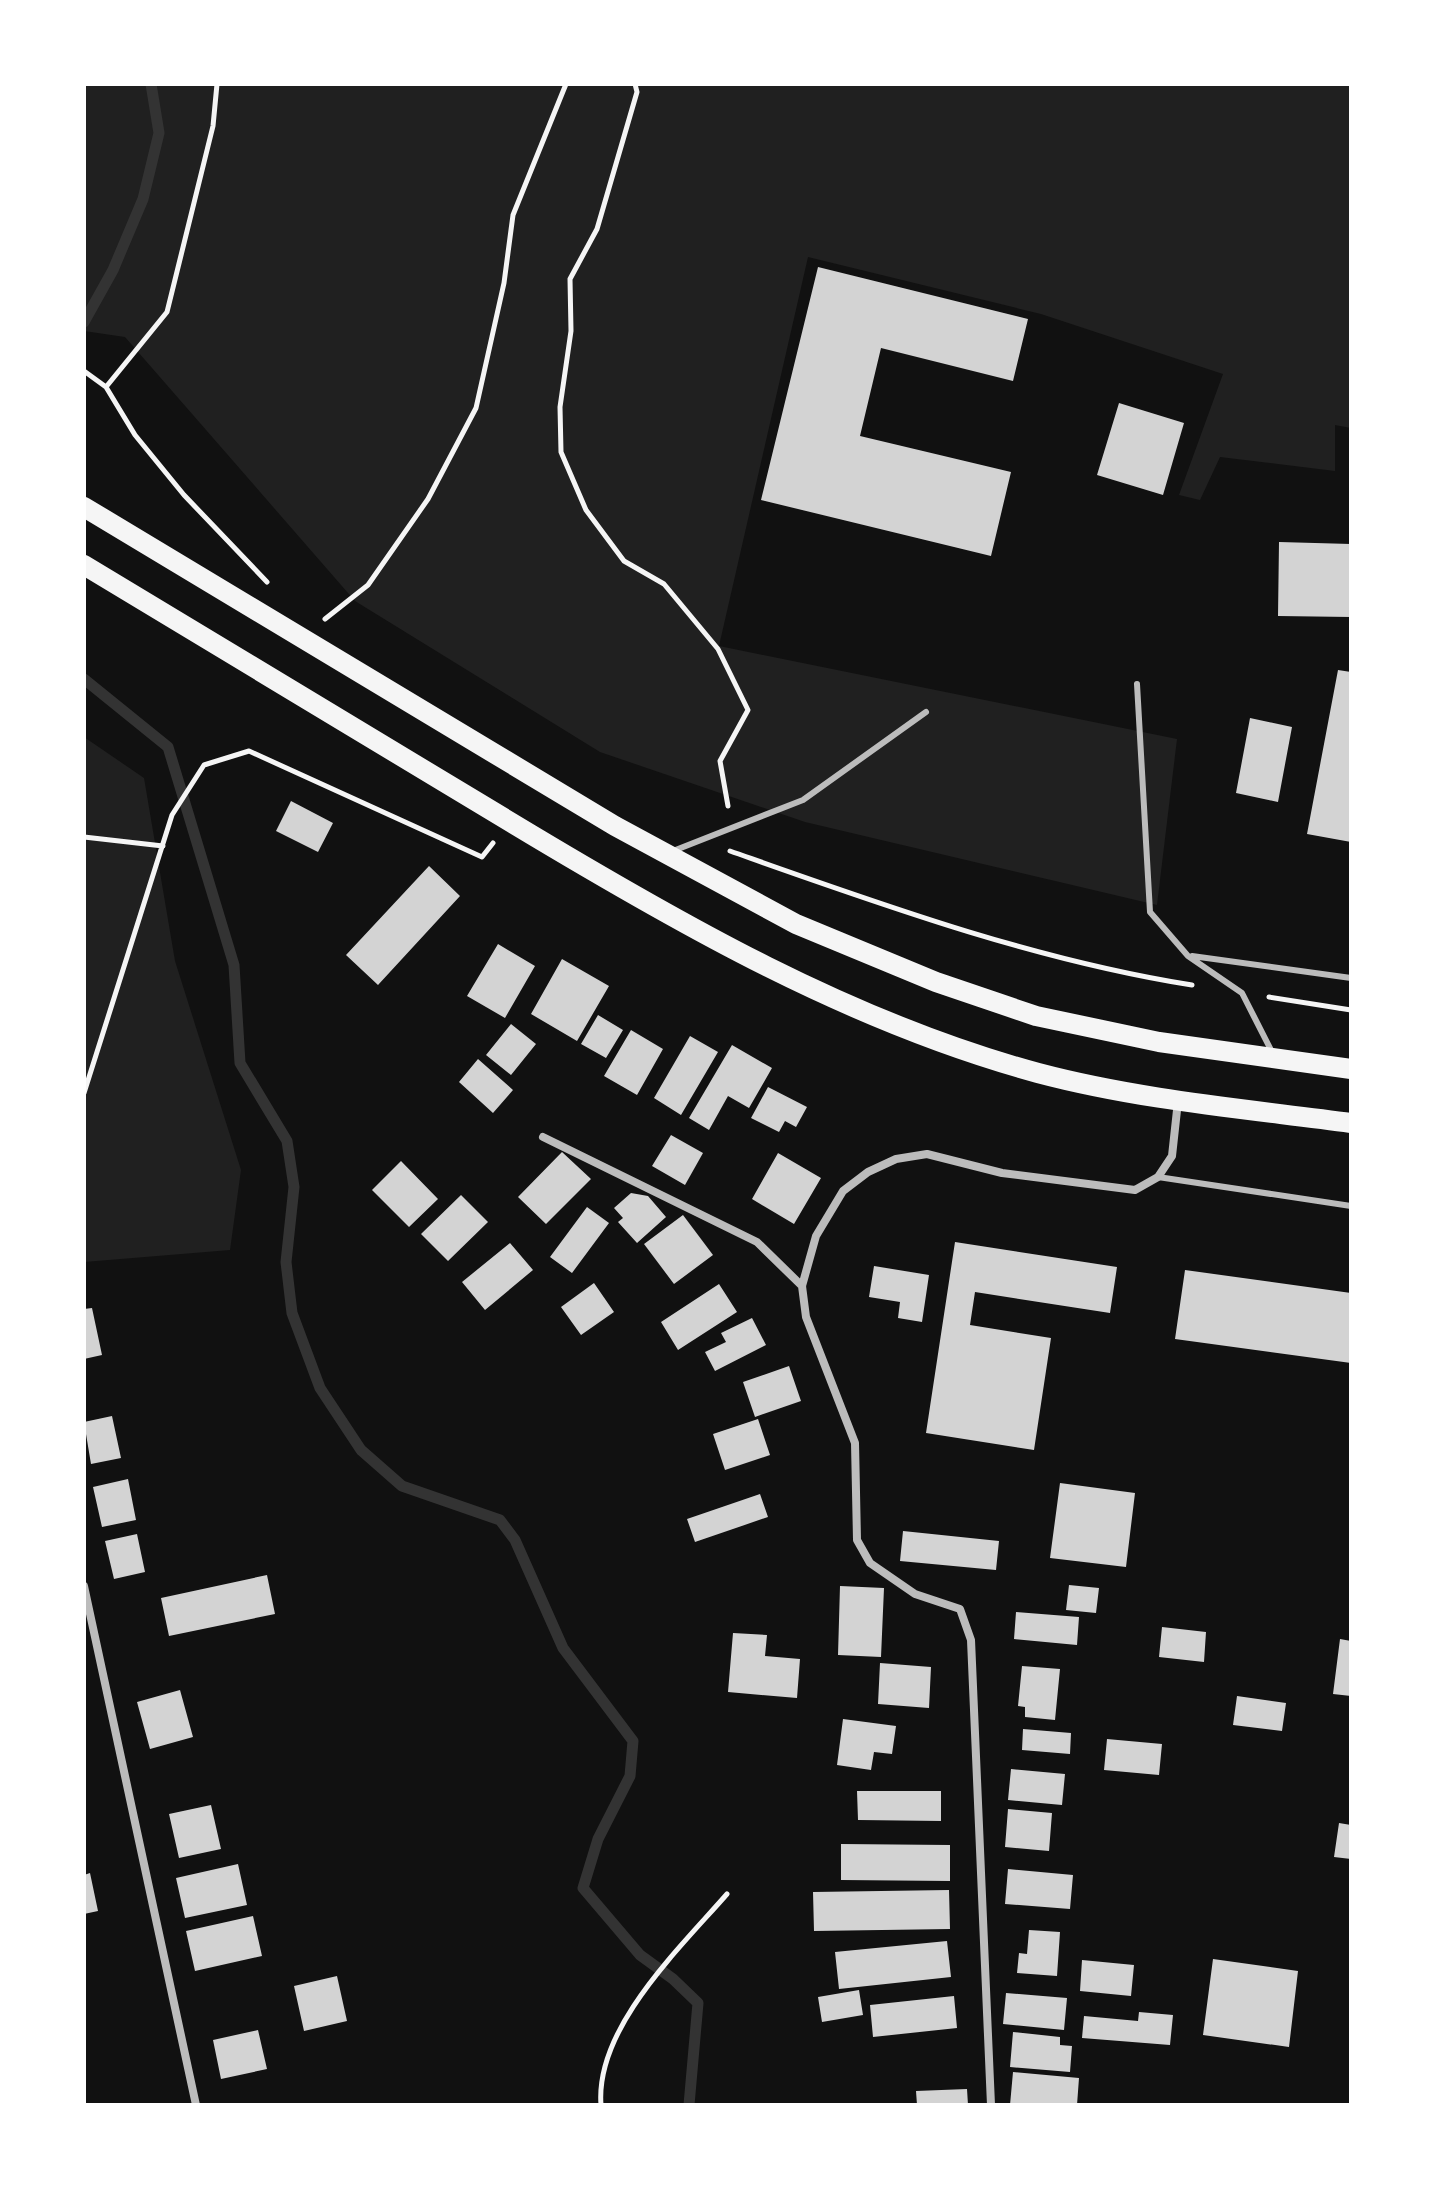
<svg xmlns="http://www.w3.org/2000/svg" width="1435" height="2189" font-family="Inter,sans-serif">
	<style>
		.green { fill: #202020 }
		.lines { fill: none; stroke-linecap: round; stroke-linejoin: round }
		.stream { stroke: #333; stroke-width: 11 }
		.building { fill: #d3d3d3 }
		.path { stroke: #f5f5f5; stroke-width: 5 }
		.service { stroke: #bcbcbc; stroke-width: 6 }
		.minor { stroke: #bcbcbc; stroke-width: 8 }
		.primary { stroke: #f5f5f5; stroke-width: 20 }
	</style>
	<rect width="100%" height="100%" fill="#111"/>
	<path class="green" d="M84,84H1351V428L1335,425V471L1220,457L1200,500L1179,495L1223,374L1041,314L808,257L719,646L1177,739L1157,905L805,822L600,752L355,601L125,337L84,331Z
		M84,737L144,778L175,961L241,1170L230,1250L84,1262Z"/>
	<g class="lines">
		<path class="stream" d="M84,322L113,270L143,199L159,133L151,84
			M84,679L168,747L234,965L240,1063L287,1141L294,1187L286,1262L292,1313L320,1388L361,1450L402,1486L500,1520L515,1540L563,1648L633,1741L630,1776L598,1839L583,1888L640,1955L673,1979L698,2003L689,2105"/>
	</g>
	<path class="building" d="M818,267L1028,319L1013,381L881,348L860,436L1011,472L991,556L761,500Z
		M1119,403L1184,423L1163,495L1097,475Z
		M1279,542L1351,544V617L1278,616Z
		M1338,670L1351,672V842L1307,834Z
		M1250,718L1292,727L1278,802L1236,793Z
		M291,801L333,823L318,852L276,831Z
		M429,866L460,896L378,985L346,955Z
		M498,944L535,966L505,1018L467,996Z
		M562,959L609,986L577,1041L531,1014Z
		M598,1015L623,1030L606,1058L581,1044Z
		M511,1024L536,1044L511,1075L486,1055Z
		M631,1030L663,1049L637,1095L604,1076Z
		M690,1036L718,1052L681,1115L654,1098Z
		M732,1045L772,1068L749,1108L728,1096L709,1130L689,1118Z
		M478,1059L513,1090L493,1113L459,1082Z
		M768,1087L807,1107L796,1127L785,1121L779,1132L751,1118Z
		M671,1135L703,1153L685,1185L652,1166Z
		M562,1152L591,1179L546,1224L518,1197Z
		M778,1153L821,1178L794,1224L752,1199Z
		M401,1161L438,1199L409,1227L372,1190Z
		M631,1193L648,1196L666,1217L637,1243L618,1222L623,1218L614,1208Z
		M461,1195L488,1222L448,1261L421,1234Z
		M587,1207L609,1223L572,1273L550,1257Z
		M683,1215L713,1255L674,1284L644,1244Z
		M955,1242L1117,1267L1110,1313L975,1292L970,1325L1051,1338L1034,1450L926,1433Z
		M510,1243L533,1270L485,1310L462,1282Z
		M874,1266L929,1275L922,1322L898,1318L900,1302L869,1297Z
		M1185,1270L1351,1293V1363L1175,1339Z
		M594,1283L614,1312L581,1335L561,1307Z
		M719,1284L737,1312L678,1350L661,1322Z
		M92,1308L102,1355L84,1359V1309Z
		M752,1318L766,1345L715,1371L705,1352L726,1342L721,1333Z
		M789,1366L801,1401L755,1417L743,1382Z
		M112,1416L121,1458L91,1464L84,1422Z
		M758,1419L770,1455L725,1470L713,1434Z
		M128,1479L136,1520L102,1527L93,1487Z
		M1060,1483L1135,1493L1126,1567L1050,1558Z
		M760,1494L768,1517L695,1542L687,1519Z
		M903,1531L999,1541L996,1570L900,1561Z
		M137,1534L145,1572L114,1579L105,1541Z
		M267,1575L275,1614L169,1636L161,1598Z
		M1069,1585L1099,1588L1096,1613L1066,1610Z
		M840,1586L884,1588L881,1657L838,1655Z
		M1016,1612L1079,1617L1077,1645L1014,1639Z
		M1162,1627L1206,1632L1204,1662L1159,1657Z
		M733,1633L767,1635L765,1656L800,1659L797,1698L728,1692Z
		M1340,1639L1351,1641V1696L1333,1694Z
		M880,1663L931,1667L929,1708L878,1704Z
		M1022,1666L1060,1669L1055,1720L1025,1717V1707L1018,1706Z
		M180,1690L193,1737L150,1749L137,1702Z
		M1237,1696L1286,1703L1282,1731L1233,1725Z
		M843,1719L896,1726L892,1754L874,1752L871,1770L837,1765Z
		M1023,1729L1071,1733L1070,1754L1022,1750Z
		M1107,1739L1162,1744L1159,1775L1104,1770Z
		M1011,1769L1065,1774L1062,1805L1008,1800Z
		M857,1791H941V1821L858,1820Z
		M211,1805L221,1849L179,1858L169,1814Z
		M1008,1809L1052,1813L1049,1851L1005,1847Z
		M1339,1823L1351,1825V1859L1334,1857Z
		M841,1844L950,1845V1881L841,1880Z
		M238,1864L247,1905L185,1918L176,1878Z
		M1008,1869L1073,1875L1070,1909L1005,1904Z
		M90,1873L98,1911L84,1914V1875Z
		M949,1890L950,1929L814,1931L813,1892Z
		M253,1916L262,1956L195,1971L186,1931Z
		M1029,1930L1060,1932L1057,1976L1017,1973L1019,1953L1027,1954Z
		M947,1941L951,1977L839,1989L835,1952Z
		M1213,1959L1298,1971L1289,2047L1203,2035Z
		M1082,1960L1134,1965L1131,1996L1080,1991Z
		M337,1976L347,2021L304,2031L294,1986Z
		M859,1990L863,2015L822,2022L818,1997Z
		M1006,1993L1067,1998L1064,2030L1003,2024Z
		M954,1996L957,2028L873,2037L870,2005Z
		M1139,2012L1173,2015L1170,2045L1082,2038L1084,2016L1138,2021Z
		M258,2030L267,2069L221,2079L213,2040Z
		M1013,2032L1060,2037V2045L1072,2046L1070,2072L1010,2067Z
		M1013,2072L1079,2078L1077,2105H1010Z
		M967,2089L968,2105H917L916,2091Z"/>
	<g class="lines">
		<path class="path" d="M217,84L213,126L167,312L106,387L135,435L184,495L267,582
			M635,84L637,92L597,229L570,279L571,331L560,407L561,452L586,510L624,561L664,584L718,649L748,710L720,761L728,806
			M84,371L106,387
			M325,619L368,585L428,499L476,408L504,283L513,215L566,84
			M84,837L163,846
			M730,851C880,904 1034,960 1192,985
			M1269,997L1351,1010
			M84,1093L172,815L204,765L249,751L482,857L493,843
			M601,2105C595,2028 680,1948 727,1894"/>
		<path class="service" d="M1137,684L1150,912L1188,956L1242,993L1273,1054
			M673,851L803,800L926,712
			M1192,956L1351,978
			M1158,1177L1351,1206"/>
		<path class="minor" d="M543,1137L757,1242L802,1286
			M84,1586L196,2105
			M991,2105L971,1640L960,1609L915,1594L870,1563L857,1540L855,1443L806,1317L802,1286L816,1236L843,1191L868,1172L896,1159L927,1154L1002,1173L1135,1190L1158,1177L1172,1156L1178,1101"/>
		<path class="primary" d="M84,507L615,826L796,924L936,982L1036,1016L1159,1042L1351,1069
			M84,565C227,651 369,738 512,823C678,923 850,1022 1038,1073C1140,1100 1247,1109 1351,1123"/>
	</g>
	<rect width="1435" height="2189" fill="none" stroke="#ffffff" stroke-width="172"/>
</svg>
